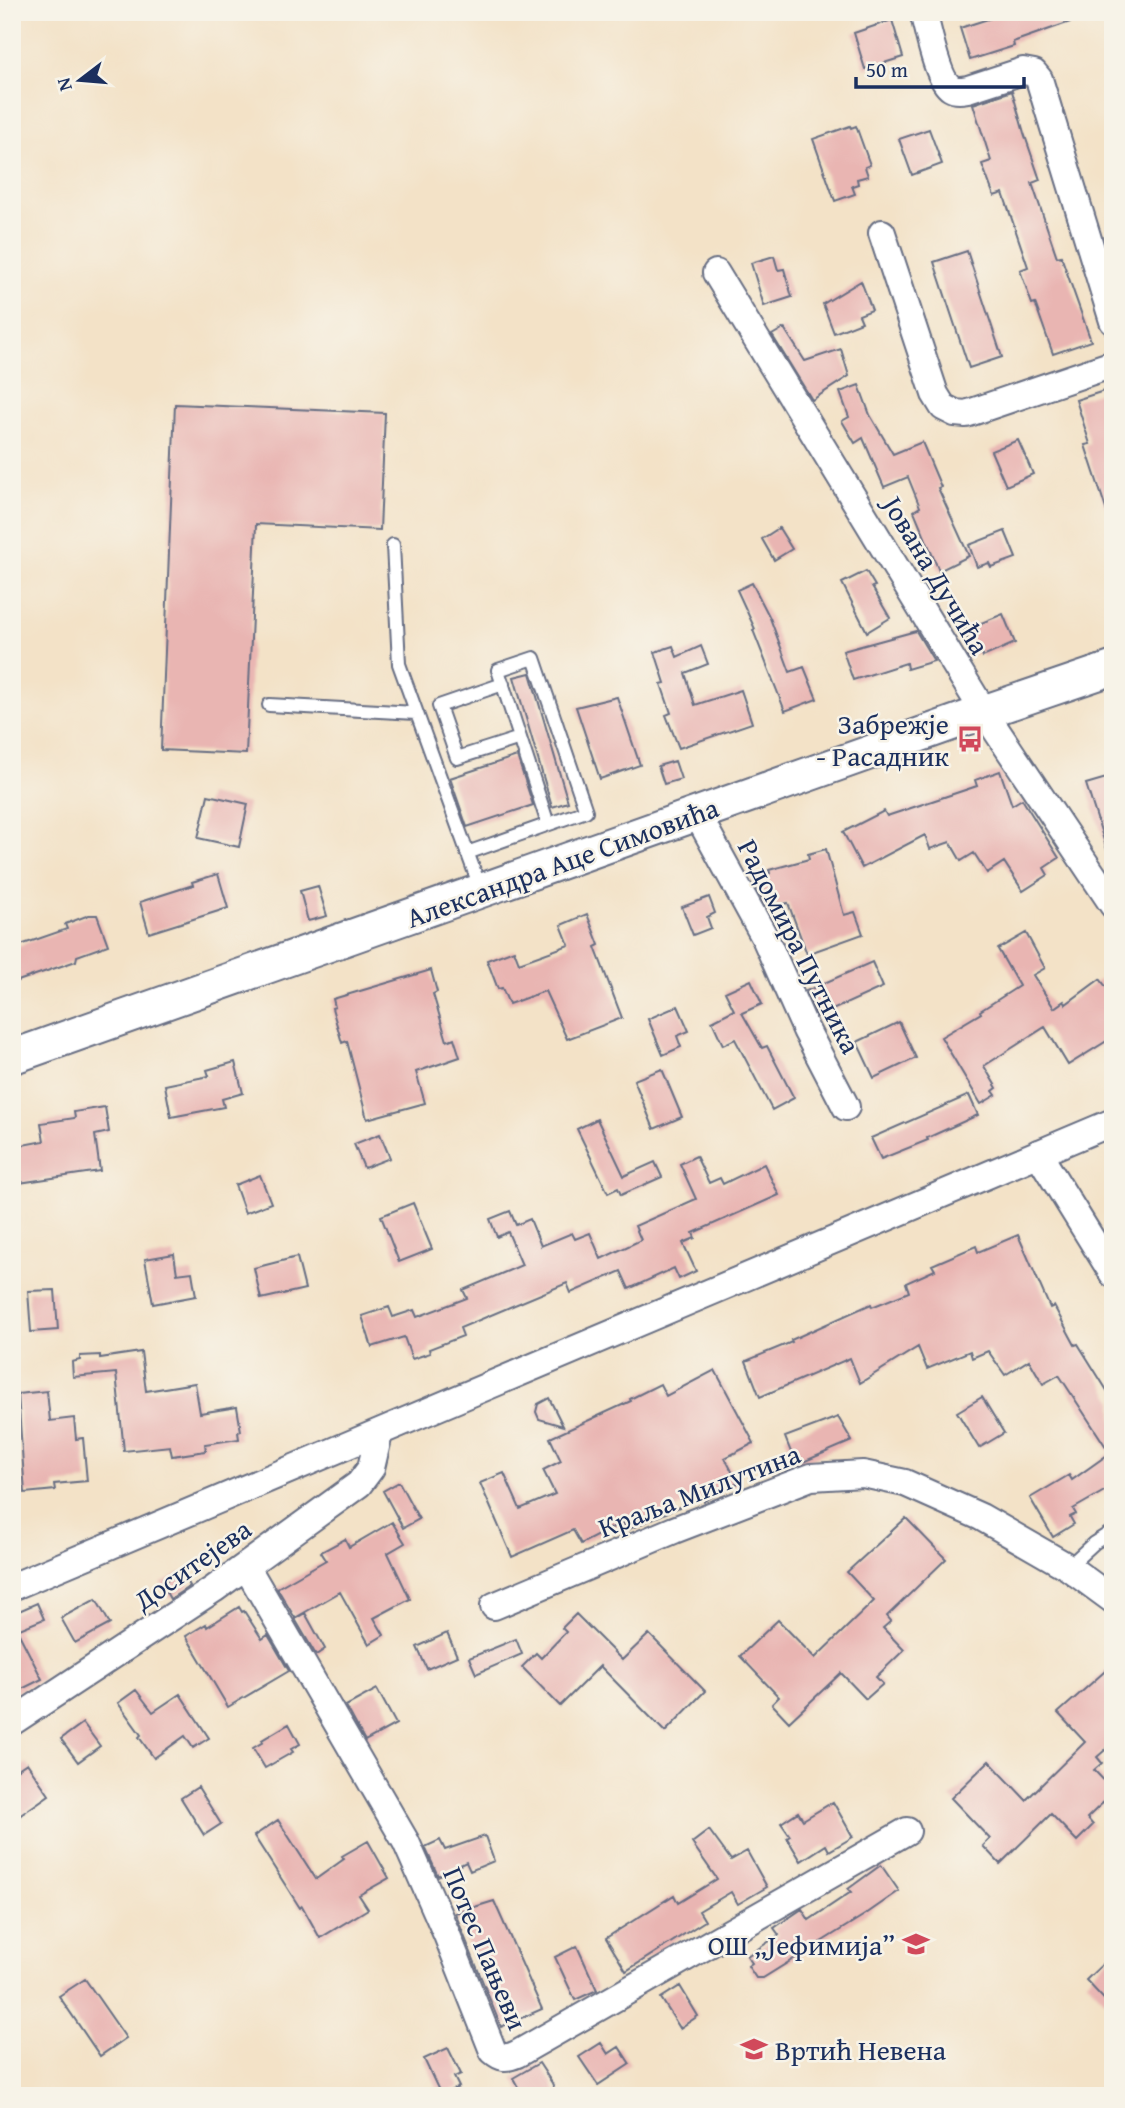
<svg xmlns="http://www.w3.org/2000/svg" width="1125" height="2108" font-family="'Gentium Book Plus',serif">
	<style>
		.building { fill: #e9b5b2 }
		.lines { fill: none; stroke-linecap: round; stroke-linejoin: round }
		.service-casing { stroke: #676e83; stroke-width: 16 }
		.minor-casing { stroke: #676e83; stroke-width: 30 }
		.tertiary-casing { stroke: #676e83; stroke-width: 37 }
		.service { stroke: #fff; stroke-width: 12 }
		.minor { stroke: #fff; stroke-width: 26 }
		.tertiary { stroke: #fff; stroke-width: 33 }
		.labels { text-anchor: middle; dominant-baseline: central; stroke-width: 5; stroke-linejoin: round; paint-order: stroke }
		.street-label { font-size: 28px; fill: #1b2f5e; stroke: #f7f3e8 }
		.poi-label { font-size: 28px; fill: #1b2f5e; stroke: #f7f3e8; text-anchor: end }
	</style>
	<rect width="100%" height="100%" fill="#f7f3e8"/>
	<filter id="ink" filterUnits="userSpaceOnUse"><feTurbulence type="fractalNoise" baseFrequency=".0143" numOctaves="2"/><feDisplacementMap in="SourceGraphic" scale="14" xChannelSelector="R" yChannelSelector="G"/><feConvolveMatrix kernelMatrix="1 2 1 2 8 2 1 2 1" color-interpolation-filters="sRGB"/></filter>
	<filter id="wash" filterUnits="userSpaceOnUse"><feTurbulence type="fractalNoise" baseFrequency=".00686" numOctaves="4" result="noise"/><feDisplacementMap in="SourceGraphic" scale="28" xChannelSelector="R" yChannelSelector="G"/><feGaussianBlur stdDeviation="1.57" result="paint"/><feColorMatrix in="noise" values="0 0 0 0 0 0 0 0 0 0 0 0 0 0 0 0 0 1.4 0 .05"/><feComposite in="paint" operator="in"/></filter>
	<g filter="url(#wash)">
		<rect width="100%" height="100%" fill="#f3e2c7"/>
		<g id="blocks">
			<path class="building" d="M1010,12H1090V15L1013,42L1014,46L970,60L960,28Z
				M892,20L903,57L865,69L854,33Z
				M1012,91L1024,133L1040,180L1032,183L1057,257L1061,256L1091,341L1053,354L1035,303L1032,304L1020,270L1028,267L1003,193L994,196L982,164L991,161L973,104Z
				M850,126L851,128L856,126L870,165L865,167L868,176L857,179L858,184L852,186L855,194L835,201L813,139Z
				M929,129L942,164L912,175L899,139Z
				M967,251L1002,357L969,368L934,262Z
				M774,256L778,270L784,269L792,297L764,306L751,263Z
				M861,281L872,310L859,315L862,322L834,333L823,304Z
				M784,328L805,361L841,349L849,376L812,400L772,335Z
				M859,385L870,415L893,454L922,442L941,487L938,488L969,556L939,571L914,511L920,507L908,477L884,487L863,438L855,443L842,421L849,417L840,392Z
				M1107,390L1113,406V518H1109L1085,445L1090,444L1076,400Z
				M175,404L385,413L380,530L256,524L246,754L161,750Z
				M1018,440L1033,474L1006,486L991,451Z
				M779,528L792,549L774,560L762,539Z
				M1005,531L1016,558L991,567L989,563L977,567L969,545Z
				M866,571L875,586L872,587L890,618L867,632L842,583Z
				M752,583L770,618L790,672L804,667L817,699L785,711L753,630L755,629L737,590Z
				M1003,614L1015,643L983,657L981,651L974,655L964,630Z
				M916,631L934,661L907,669L906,663L853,680L843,651Z
				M673,646L677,657L701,646L708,664L685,673L695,705L741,690L752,723L679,748L666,715L671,713L661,684L665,683L655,652Z
				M530,673L568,802L552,807L514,677Z
				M617,697L640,765L600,779L576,707Z
				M517,756L533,805L467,827L450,778Z
				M675,761L681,779L664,784L658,766Z
				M1000,771L1012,805L1022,799L1059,858L1044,868L1048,875L1023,891L1004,862L987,873L974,853L961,861L950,842L930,849L925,835L862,868L843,832L884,811L887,816L977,786L975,780Z
				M1113,776V855L1109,856L1086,784Z
				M208,795L248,804L239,847L198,838Z
				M826,849L844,915L855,912L863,934L807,954L788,903L767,908L757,890L759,889L757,878L767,875L770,873L769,870L809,859L808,854Z
				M218,874L228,908L149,933L140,902L193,885L192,882Z
				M318,886L327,916L308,921L300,891Z
				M709,897L715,913L707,917L711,928L693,935L682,907Z
				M587,914L599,945L595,947L622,1018L567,1039L545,991L509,1004L502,988L498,989L487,960L514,950L519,963L569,945L561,925Z
				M89,915H97L108,945L77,956L76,961L12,983V948L67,929L65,924Z
				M1026,933L1045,968L1033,975L1054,1008L1064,1001L1066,1004L1100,979L1113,996V1037L1068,1065L1045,1027L984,1066L997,1088L993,1091L996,1095L981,1104L941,1037L981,1013L980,1011L1019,986L998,949Z
				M872,962L883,987L817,1017L806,991Z
				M431,970L437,992L433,994L447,1041L454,1038L460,1057L416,1072L425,1103L367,1119L347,1041L342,1043L332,1008L335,1007L333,999Z
				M751,980L762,1004L742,1013L762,1048L767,1046L794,1098L772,1110L735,1039L723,1045L712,1021L734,1010L725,992Z
				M678,1006L689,1031L677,1036L681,1047L663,1055L648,1019Z
				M899,1022L916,1058L874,1078L857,1042Z
				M235,1062L243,1093L222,1099L224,1107L171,1117L165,1085L209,1076L207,1070Z
				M662,1069L682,1117L654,1129L634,1080Z
				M969,1095L978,1115L927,1138L928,1140L881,1159L871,1138Z
				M105,1107L109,1132L95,1135L100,1171L12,1184V1147L44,1141L41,1123L75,1118L74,1112Z
				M597,1119L624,1176L655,1162L662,1177L621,1195L618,1188L608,1193L577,1129Z
				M380,1134L390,1158L364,1168L354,1144Z
				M696,1156L709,1183L720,1178L723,1184L764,1164L779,1195L693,1233L695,1238L683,1243L696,1271L679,1279L674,1268L629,1289L621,1271L571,1293L567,1283L460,1328L463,1336L429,1349L430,1353L412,1359L404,1337L372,1347L362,1316L389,1307L393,1317L414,1310L417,1317L467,1298L463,1290L522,1265L508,1232L497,1237L490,1219L510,1211L516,1225L530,1219L541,1246L572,1233L575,1239L590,1233L601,1259L641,1240L635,1226L696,1199L680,1164Z
				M260,1175L271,1203L245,1213L235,1185Z
				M413,1203L432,1249L399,1262L381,1216Z
				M1018,1235L1050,1308L1054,1306L1075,1345L1078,1344L1113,1400V1486L1073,1509L1076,1514L1070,1517L1074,1524L1053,1537L1030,1498L1069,1475L1072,1480L1110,1453L1059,1375L1043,1384L1029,1360L1005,1375L988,1351L972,1358L970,1351L927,1369L918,1347L860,1383L850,1358L760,1397L746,1361L792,1342L791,1340L871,1304L872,1307L909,1292L906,1283L935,1270L932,1265L976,1246L978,1252Z
				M174,1254L177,1274L192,1272L196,1296L153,1304L145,1259Z
				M297,1257L305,1289L261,1299L254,1268Z
				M55,1290L58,1330L31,1332L28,1291Z
				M141,1352L146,1391L195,1383L200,1413L237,1407L241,1431L238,1432L239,1439L205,1444L206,1451L172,1456L170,1446L124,1451L116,1373L73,1377L72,1362L80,1360V1356L100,1355V1358Z
				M715,1370L754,1443L725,1458L738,1483L704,1501L702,1497L627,1530L623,1522L581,1544L573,1530L512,1557L480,1483L504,1473L520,1509L555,1494L543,1470L561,1461L550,1438L631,1401L630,1399L660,1384L666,1396Z
				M47,1391L50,1421L74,1418L76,1439L83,1438L87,1481L54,1484L55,1490L25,1493L18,1394Z
				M982,1397L1004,1433L979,1448L957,1412Z
				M549,1398L563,1426L539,1419L536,1412L538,1404Z
				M838,1417L852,1441L796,1465L785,1437Z
				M399,1482L419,1519L403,1528L383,1491Z
				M906,1518L946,1559L887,1616L891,1621L883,1628L904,1650L876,1677L883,1684L866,1699L841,1673L789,1722L772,1704L779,1697L740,1656L778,1620L815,1658L874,1601L847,1572Z
				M392,1522L405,1543L388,1553L410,1599L374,1618L384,1635L369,1644L340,1592L295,1618L277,1588L326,1560L321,1552L345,1539L349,1547Z
				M182,1572L190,1586L170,1599L161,1583Z
				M96,1599L110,1624L75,1643L61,1618Z
				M37,1603L44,1619L17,1630L42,1679L12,1694V1614Z
				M239,1607L242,1612L244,1611L262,1639L268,1635L289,1671L228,1707L186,1636L206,1624L207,1627Z
				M305,1613L325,1649L316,1655L295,1619Z
				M576,1614L622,1660L649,1634L705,1691L665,1732L600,1666L560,1706L522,1667L536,1653L541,1658L566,1632L562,1628Z
				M447,1633L457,1656L427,1669L417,1647Z
				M516,1639L522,1654L476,1674L469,1658Z
				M1113,1664V1743L1097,1757L1102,1763L1094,1770L1113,1790V1793L1087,1818L1093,1825L1077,1841L1051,1814L1000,1864L983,1846L990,1839L951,1798L989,1761L1026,1800L1085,1742L1058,1713Z
				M377,1689L396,1724L365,1741L346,1706Z
				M136,1690L153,1712L180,1694L209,1738L193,1748L185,1736L154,1758L139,1737L141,1735L118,1703Z
				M83,1723L100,1746L78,1762L61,1739Z
				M289,1724L300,1744L291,1749L293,1752L265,1768L253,1748L263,1742L262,1740Z
				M27,1763L49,1795L12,1821V1773Z
				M198,1787L221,1824L204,1835L181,1798Z
				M833,1802L853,1837L829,1851L826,1845L801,1861L787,1838L790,1836L781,1823L798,1812L803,1820Z
				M278,1820L316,1879L344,1859L342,1856L368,1841L389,1878L359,1895L368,1909L320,1938L302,1906L300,1908L254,1836Z
				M709,1830L731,1860L747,1851L767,1887L738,1904L731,1892L699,1911L705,1921L626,1971L606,1938L674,1895L678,1903L717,1879L692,1843Z
				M485,1836L494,1861L470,1871L466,1862L438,1876L425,1847L440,1840L445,1850Z
				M881,1865L899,1891L866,1914L763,1978H756L748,1966L752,1963L747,1956L779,1935L774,1928L802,1909L809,1920L851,1892L848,1889Z
				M494,1901L542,2009L501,2027L455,1913Z
				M577,1946L597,1990L575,2000L555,1957Z
				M1113,1954V2009L1086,1980Z
				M85,1979L126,2038L100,2056L59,1996Z
				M680,1986L698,2016L680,2028L661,1998Z
				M601,2043L608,2054L619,2047L630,2064L598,2085L579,2057Z
				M448,2048L461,2074L454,2077L459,2087L441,2095L424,2059Z
				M539,2063L552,2083L557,2096H523L513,2078Z"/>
		</g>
	</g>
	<g filter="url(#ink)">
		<use href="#blocks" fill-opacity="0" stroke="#676e83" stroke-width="2"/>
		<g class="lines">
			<g class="service-casing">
				<path id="service" d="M393,545L399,664L481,890
					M503,684L439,706L457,758L520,738
					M269,705L416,713
					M467,853L586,811L534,658L498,670L548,824
					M1068,1567L1094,1543L1113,1531"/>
			</g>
			<g class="minor-casing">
				<path id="minor" d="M923,12C928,29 937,79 951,88C956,91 962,90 968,89L1023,71L1034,73L1039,79L1113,321
					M882,233L935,394L943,407L955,413L966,414L1113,364
					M716,273L984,712L1113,905
					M697,814L765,938L806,1030L846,1107
					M1038,1153L1113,1274
					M246,1566L406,1842L447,1935L493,2051C501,2058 506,2059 517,2054L907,1831
					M12,1587L1113,1122
					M494,1606L674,1530L811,1477L863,1474L905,1483L981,1517L1068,1567L1113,1600
					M12,1722L214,1589L359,1484L371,1468L379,1434"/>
			</g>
			<g class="tertiary-casing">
				<path id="tertiary" d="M12,1057L984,712L1113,668"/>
			</g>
			<use href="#service" class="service"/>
			<use href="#minor" class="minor"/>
			<use href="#tertiary" class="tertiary"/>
		</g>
	</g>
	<defs>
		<g id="bus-bare" transform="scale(2.1)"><path d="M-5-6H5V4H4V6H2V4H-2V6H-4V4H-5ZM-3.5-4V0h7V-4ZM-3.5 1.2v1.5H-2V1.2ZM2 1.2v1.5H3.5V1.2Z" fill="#d1495b" stroke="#f7f3e8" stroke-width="2.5" paint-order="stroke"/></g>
		<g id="school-bare" transform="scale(2.1)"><path d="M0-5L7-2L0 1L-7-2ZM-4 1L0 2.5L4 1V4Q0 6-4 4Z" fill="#d1495b" stroke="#f7f3e8" stroke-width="2.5" paint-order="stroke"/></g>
	</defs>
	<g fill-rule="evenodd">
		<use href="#bus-bare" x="970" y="739"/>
		<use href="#school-bare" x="916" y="1944"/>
		<use href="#school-bare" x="754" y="2049"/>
	</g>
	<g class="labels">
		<g class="street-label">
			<text transform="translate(937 575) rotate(59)">Јована Дучића</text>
			<text transform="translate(562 862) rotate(-20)">Александра Аце Симовића</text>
			<text transform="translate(800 946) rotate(63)">Радомира Путника</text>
			<text transform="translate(699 1490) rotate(-21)">Краља Милутина</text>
			<text transform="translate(192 1564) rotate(-35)">Доситејева</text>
			<text transform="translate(486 1948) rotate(67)">Потес Пањеви</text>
		</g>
		<g class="poi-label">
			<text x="949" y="723">Забрежје<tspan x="949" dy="32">- Расадник</tspan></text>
			<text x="895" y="1944">ОШ „Јефимија”</text>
			<text x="775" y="2049" text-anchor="start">Вртић Невена</text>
		</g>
	</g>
	<rect width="1125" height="2108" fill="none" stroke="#f7f3e8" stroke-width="42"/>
	<g transform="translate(80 80) rotate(254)" stroke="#f7f3e8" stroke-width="5" paint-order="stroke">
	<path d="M0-5L12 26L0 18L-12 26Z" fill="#1b2f5e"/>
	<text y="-10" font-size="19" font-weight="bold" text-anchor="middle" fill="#1b2f5e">N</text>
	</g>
	<path d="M856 77v10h168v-10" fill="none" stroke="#1b2f5e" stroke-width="3.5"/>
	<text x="866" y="77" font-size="21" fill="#1b2f5e" stroke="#f7f3e8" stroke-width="5" paint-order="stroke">50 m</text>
</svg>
